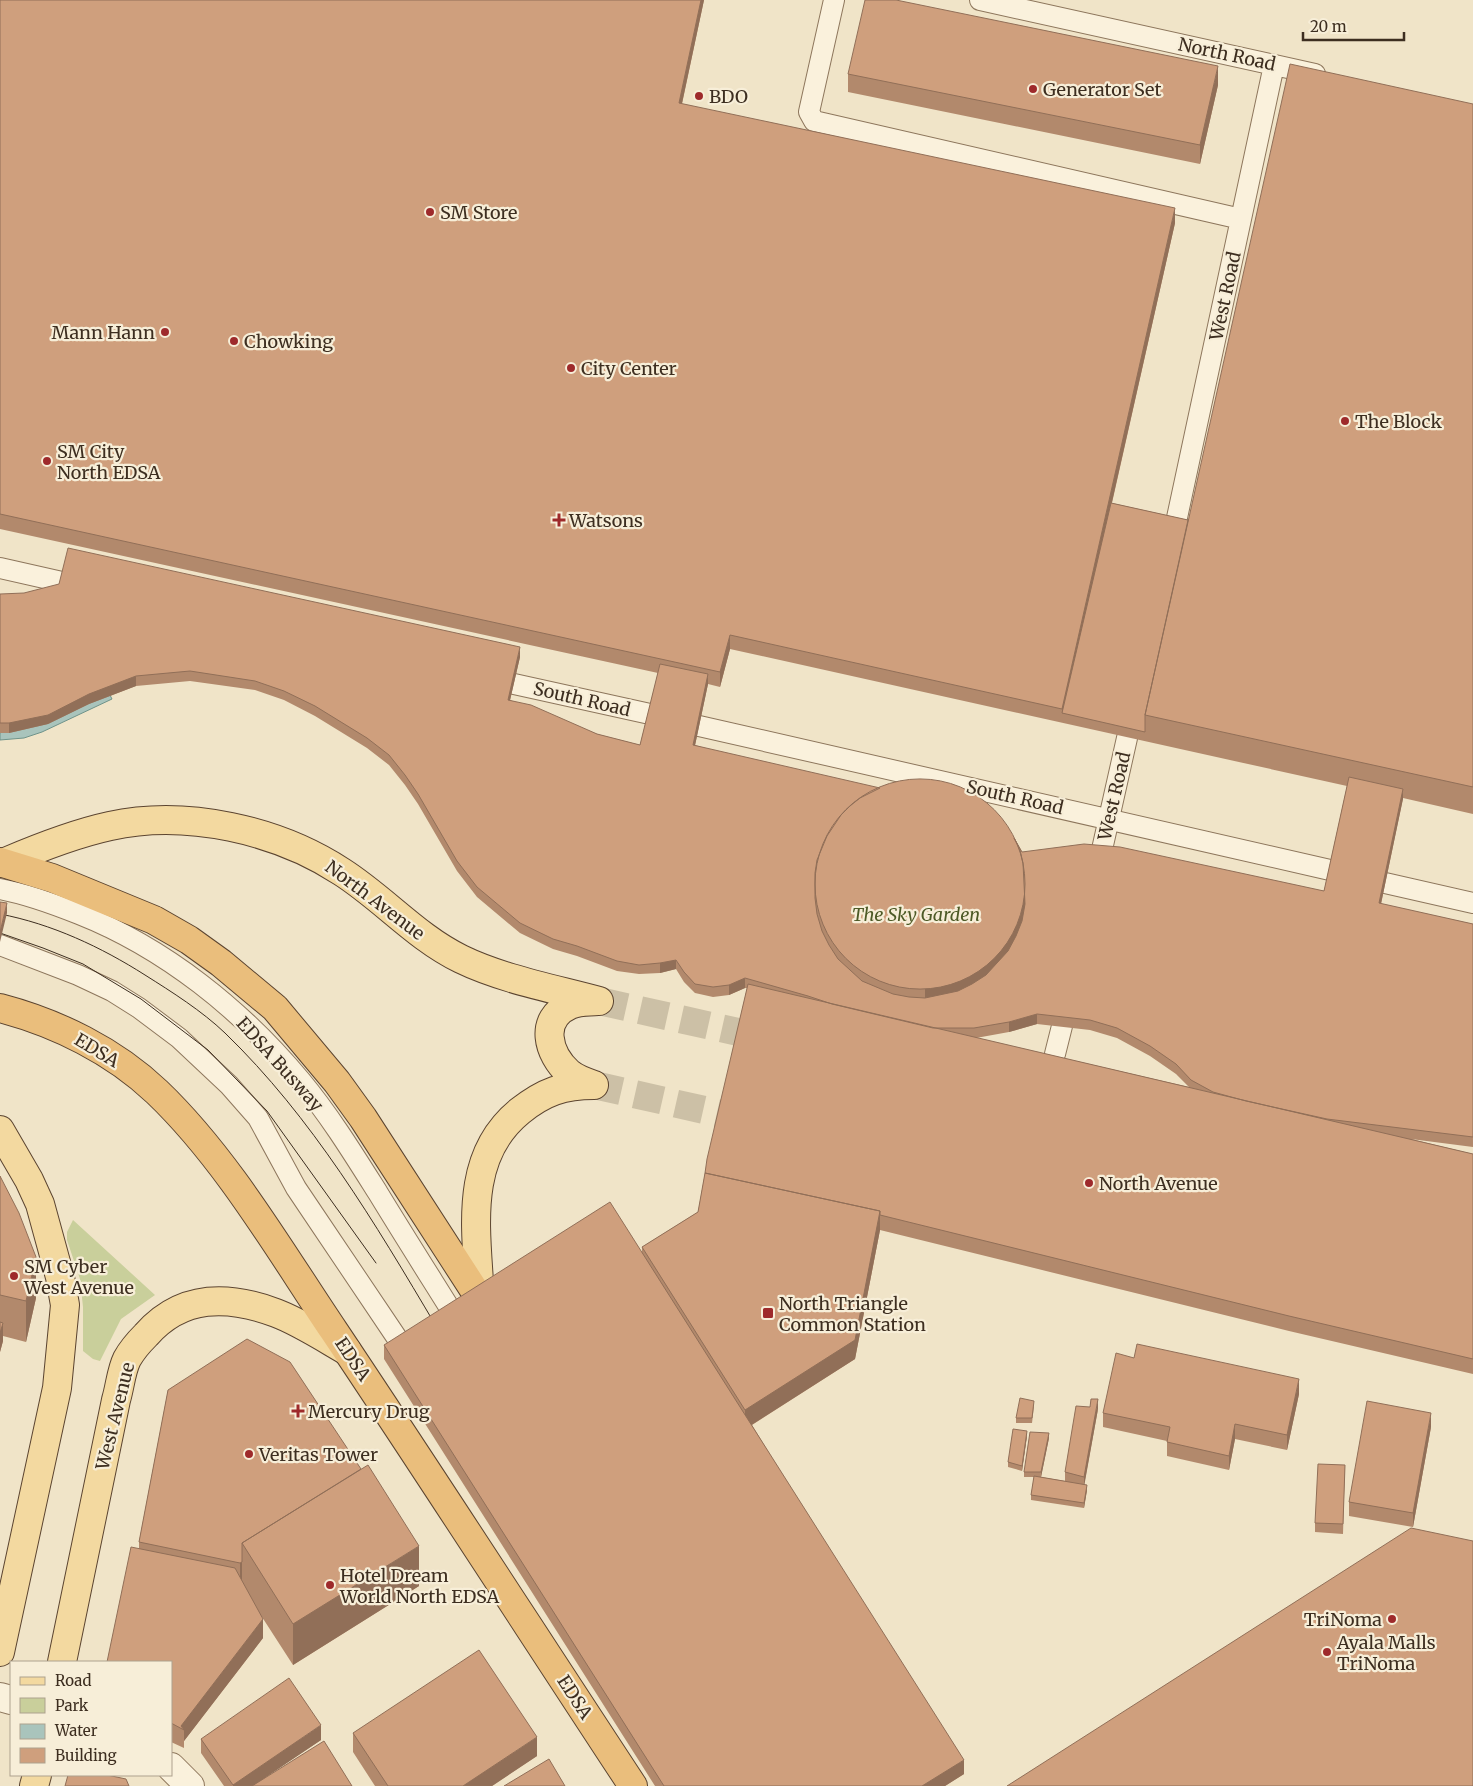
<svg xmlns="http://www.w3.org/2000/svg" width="1473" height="1786" font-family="Merriweather,serif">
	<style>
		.green { fill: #c9cf9b }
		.water { fill: #a9c4bc; stroke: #6f938a }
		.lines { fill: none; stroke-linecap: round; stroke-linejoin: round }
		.primary-tunnel { stroke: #ccc0a6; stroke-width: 28; stroke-dasharray: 28 14; stroke-linecap: butt }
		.service-casing { stroke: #8d765c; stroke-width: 22 }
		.minor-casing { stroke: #8d765c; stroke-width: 30 }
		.primary-casing { stroke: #5b4430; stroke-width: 30 }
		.trunk-casing { stroke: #5b4430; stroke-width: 30 }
		.service { stroke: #faf1dc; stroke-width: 20 }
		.minor { stroke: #faf1dc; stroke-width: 28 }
		.primary { stroke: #f3d9a0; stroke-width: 28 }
		.trunk { stroke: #eabe7c; stroke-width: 28 }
		.tram { stroke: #3d2e20; stroke-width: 1 }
		.wall { fill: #b2896c; fill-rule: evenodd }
		.shaded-wall { fill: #916f58 }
		.building { fill: #cf9f7d; stroke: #916f58 }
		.poi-dot { fill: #9e2a2b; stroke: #f7eed8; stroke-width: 2 }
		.labels { text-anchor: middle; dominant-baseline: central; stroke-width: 4.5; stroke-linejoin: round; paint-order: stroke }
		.street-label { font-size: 18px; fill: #3d2e20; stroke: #f7eed8 }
		.poi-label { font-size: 18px; fill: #3d2e20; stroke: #f7eed8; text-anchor: start }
		.park-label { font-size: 18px; font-style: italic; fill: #4d5a26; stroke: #f7eed8 }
	</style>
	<rect width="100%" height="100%" fill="#f0e4c8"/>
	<path class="green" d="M73,1220L155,1295L121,1319L100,1361L93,1359L83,1351V1307L80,1279L67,1240V1232Z"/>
	<path class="water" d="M99,674L112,699L42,732L24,738L0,740V734L7,709Z"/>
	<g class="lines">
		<path class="primary-tunnel" d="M599,1001L774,1040
			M594,1085L753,1121"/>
		<g class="service-casing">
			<path id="service" d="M834,0L809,112L814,121L1241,219
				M980,0L1315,74
				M1175,527L1274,65
				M0,568L62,582
				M514,684L650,714
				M699,726L1330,870
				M1101,854L1127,738
				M1385,883L1473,903
				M0,889C27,894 54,904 79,914C165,948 242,1010 301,1081C330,1116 354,1155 378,1193C403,1234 429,1275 454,1315
				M0,945L78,975L112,991L139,1008L179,1038L229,1085L258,1118L296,1188L403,1347
				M1055,1054L1062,1026"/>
		</g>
		<g class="minor-casing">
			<path id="minor" d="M0,1697L11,1700
				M171,1767L190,1786"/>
		</g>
		<g class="primary-casing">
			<path id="primary" d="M3,863C38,848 73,834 110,826C186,809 278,830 342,872C384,899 416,937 461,959C502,979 555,989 599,1001
				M594,1085C585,1082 576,1079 569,1073C548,1054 538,1019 570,1005C579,1001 589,1002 597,1001
				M0,1130L29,1180L40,1204L60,1277L65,1305L57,1388L0,1652
				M480,1299C477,1233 462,1158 520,1111C544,1092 563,1085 594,1085
				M62,1662L116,1400C120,1387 121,1371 127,1359C132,1350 139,1342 146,1335C182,1294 228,1295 276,1313C298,1321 326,1339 347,1351
				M34,1786L37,1775"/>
		</g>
		<g class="trunk-casing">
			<path id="trunk" d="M0,862L52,878L154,920L189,940L221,963L275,1008L337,1082L363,1118L480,1299
				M0,1008C57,1023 114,1051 157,1092C227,1159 280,1251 334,1331C435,1482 533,1634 633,1786"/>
		</g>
		<use href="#service" class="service"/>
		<use href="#minor" class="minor"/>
		<use href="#primary" class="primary"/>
		<use href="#trunk" class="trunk"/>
		<path class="tram" d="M0,914C52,924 101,947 145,975C172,992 202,1011 225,1033C312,1117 375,1223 436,1326
			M0,933L43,948L83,964L141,999L208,1050L267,1111L376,1263"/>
	</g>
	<path class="wall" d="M0,0H704L682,104L1175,223L1112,503L1188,520L1473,104V814L1403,798L1381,904L1473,924V1147L1411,1139L1473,1154V1374L1289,1331L880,1230L855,1359L752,1425L964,1774L945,1786H655L384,1359V1345L642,1252V1247L698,1212L705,1173L747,988H745L729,995L713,997L695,993L684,982L676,969L660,973L639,974L617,971L577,956L553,949L520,933L477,897L457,871L418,804L405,785L389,765L367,748L315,716L284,700L255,690L190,681L136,686L89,704L48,724L9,733H0V594L520,657L510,700L597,734L640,745L658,673L0,529ZM730,649L1347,786L1324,891L1022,852L1014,838L695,745L708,684L720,687ZM1037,1024L1090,1030L1117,1038L1150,1056L1176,1074L1189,1087L976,1038L1009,1032Z
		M848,74L1218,85L1200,164L848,92Z
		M0,1176L36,1298L26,1342L3,1336V1341L0,1352Z
		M1134,1358L1299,1394L1287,1450L1235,1439L1229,1470L1167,1456V1441L1103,1427V1413Z
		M168,1390L419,1586L293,1665L262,1617L263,1638L184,1741V1748L171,1742V1662L139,1549V1542Z
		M1034,1406L1032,1423H1016V1418Z
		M1098,1409L1084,1485L1087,1490L1084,1508L1031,1500V1495L1034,1477H1024V1472L1049,1438L1041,1477L1065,1481V1472Z
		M1431,1427L1413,1527L1349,1516V1502Z
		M1027,1436L1022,1471L1008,1467V1462Z
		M1345,1465L1343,1534L1315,1532V1523Z
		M353,1733L537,1756L492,1786H375L353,1752Z
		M201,1739L321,1740L264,1778L352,1786H224L201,1753Z"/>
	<path class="shaded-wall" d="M701,0H704L679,117V103Z
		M1218,66V85L1200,164V145Z
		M1175,208V223L1064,714L1062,713V709Z
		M730,635V649L720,687V672Z
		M520,647V657L508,709V700Z
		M708,674V684L693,755V745Z
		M136,676V686L89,704L48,724L9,733V723Z
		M1403,789V799L1379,913V903Z
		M1025,895V914L1016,946L998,973L925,1008V989Z
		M7,903V913L0,942V932Z
		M676,960V969L660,973V963Z
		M745,978V988L729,995V985Z
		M1037,1014V1024L1009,1032V1022Z
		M880,1211V1230L855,1359L745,1429V1410Z
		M36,1257V1298L26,1342V1301Z
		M3,1323V1341L0,1352V1333Z
		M1299,1379V1394L1287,1450V1435Z
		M1098,1399V1409L1084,1487V1477Z
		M1431,1413V1427L1413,1527V1513Z
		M1235,1424V1439L1229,1470V1456Z
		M1027,1431V1436L1022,1471V1466Z
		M1049,1433V1438L1041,1477V1472Z
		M1087,1485V1490L1084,1508V1503Z
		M419,1546V1586L293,1665V1624Z
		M242,1562V1581L240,1582V1563Z
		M263,1619V1638L184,1741V1730L181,1726Z
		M321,1725V1740L253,1786H233V1785Z
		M537,1737V1756L492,1786H463Z
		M964,1760V1774L945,1786H922Z"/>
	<path class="building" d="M0,0H701L679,103L1175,208L1062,709L730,635L720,672L0,514Z
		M865,0H896L1218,66L1200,145L848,74Z
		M1290,64L1473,104V787L1145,715Z
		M1111,503L1188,520L1145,715V732L1062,713Z
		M68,548L520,647L508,700L531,705L597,734L640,745L660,664L708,674L693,745L880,788L860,798L850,806L841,815L827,836L817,860L815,873V898L817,914L822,931L829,945L838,959L862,981L893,994L909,997L925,998L958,991L972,984L986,975L1008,951L1016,936L1022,921L1025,904L1023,863L1020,850L1014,838L1022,852L1084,844L1120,847L1324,891L1349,777L1403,789L1379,903L1473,924V1137L1327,1119L1246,1101L1213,1092L1191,1080L1176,1064L1150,1046L1117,1028L1090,1020L1037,1014L1009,1022L974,1028H933L832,1004L808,996L745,978L729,985L713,987L695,984L684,972L676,960L660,963L639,965L617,961L577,946L553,939L520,923L477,887L457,861L418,794L405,775L389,755L367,738L315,706L284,691L255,681L190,671L136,676L89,694L48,715L9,723H0V594L24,593L59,584Z
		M815 884a105 105 0 1 1 210 0a105 105 0 1 1-210 0Z
		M0,902L7,903L0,932Z
		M748,984L1473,1154V1359L1289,1316L880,1215V1211L705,1173L707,1159Z
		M705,1173L880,1211L855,1340L745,1410L642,1247L698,1212Z
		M0,1176L19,1213L36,1257L26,1301L0,1295Z
		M610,1202L964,1760L922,1786H664L384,1345Z
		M0,1322L3,1323L0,1333Z
		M247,1339L290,1362L361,1469L242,1543V1562L240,1563L139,1542L168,1390Z
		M1137,1344L1299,1379L1287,1435L1235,1424L1229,1456L1167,1442L1170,1427L1103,1413L1116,1353L1134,1358Z
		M1020,1398L1034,1401L1032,1418H1016Z
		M1091,1399H1098L1084,1477L1065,1472L1076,1406L1090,1407Z
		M1367,1401L1431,1413L1413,1513L1349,1502Z
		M1013,1429L1027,1431L1022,1466L1008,1462Z
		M1030,1432L1049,1433L1041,1472H1024Z
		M1318,1464L1345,1465L1343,1524L1315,1523Z
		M368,1465L419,1546L293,1624L242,1543Z
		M1034,1476L1087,1485L1084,1503L1031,1495Z
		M1411,1528L1473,1541V1786H1007Z
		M131,1547L235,1568L263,1619L181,1726L184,1730L171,1723V1662H107Z
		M479,1650L537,1737L463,1786H388L353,1733Z
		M289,1678L321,1725L233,1785L201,1739Z
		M324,1741L352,1786H252Z
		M549,1759L565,1786H504Z
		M68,1775H107L126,1779L129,1786H65Z"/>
	<g class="poi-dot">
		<circle cx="1033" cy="89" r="5"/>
		<circle cx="699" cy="96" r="5"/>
		<circle cx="430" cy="212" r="5"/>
		<circle cx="165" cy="332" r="5"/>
		<circle cx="234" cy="341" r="5"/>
		<circle cx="571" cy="368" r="5"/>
		<circle cx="1345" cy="421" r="5"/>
		<circle cx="47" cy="461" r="5"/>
		<path d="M556.5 512.5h5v5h5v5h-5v5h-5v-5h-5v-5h5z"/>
		<circle cx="1089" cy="1183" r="5"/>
		<circle cx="14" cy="1276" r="5"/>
		<rect x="762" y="1307" width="12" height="12" rx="2.5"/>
		<path d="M295.5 1403.5h5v5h5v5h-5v5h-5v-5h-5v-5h5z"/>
		<circle cx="249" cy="1454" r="5"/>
		<circle cx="330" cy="1585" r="5"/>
		<circle cx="1392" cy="1619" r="5"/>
		<circle cx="1327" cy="1652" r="5"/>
	</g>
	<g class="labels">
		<g class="street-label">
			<text transform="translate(1227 54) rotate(12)">North Road</text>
			<text transform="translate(1225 296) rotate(-78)">West Road</text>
			<text transform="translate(582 699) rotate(13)">South Road</text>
			<text transform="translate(1114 796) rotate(-77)">West Road</text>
			<text transform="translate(1015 797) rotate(13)">South Road</text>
			<text transform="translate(375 900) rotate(37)">North Avenue</text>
			<text transform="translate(97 1050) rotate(31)">EDSA</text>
			<text transform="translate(280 1064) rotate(48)">EDSA Busway</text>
			<text transform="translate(353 1359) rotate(56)">EDSA</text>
			<text transform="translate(115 1416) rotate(-76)">West Avenue</text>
			<text transform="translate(575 1697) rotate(57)">EDSA</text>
		</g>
		<g class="poi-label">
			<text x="1043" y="89">Generator Set</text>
			<text x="709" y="96">BDO</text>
			<text x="440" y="212">SM Store</text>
			<text x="155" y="332" text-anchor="end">Mann Hann</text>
			<text x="244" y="341">Chowking</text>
			<text x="581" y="368">City Center</text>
			<text x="1355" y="421">The Block</text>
			<text x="57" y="451">SM City<tspan x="57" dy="21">North EDSA</tspan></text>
			<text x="569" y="520">Watsons</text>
			<text x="1099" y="1183">North Avenue</text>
			<text x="24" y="1266">SM Cyber<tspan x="24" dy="21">West Avenue</tspan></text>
			<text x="779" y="1303">North Triangle<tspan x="779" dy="21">Common Station</tspan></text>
			<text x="308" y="1411">Mercury Drug</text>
			<text x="259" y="1454">Veritas Tower</text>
			<text x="340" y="1575">Hotel Dream<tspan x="340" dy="21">World North EDSA</tspan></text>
			<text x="1382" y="1619" text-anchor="end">TriNoma</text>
			<text x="1337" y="1642">Ayala Malls<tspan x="1337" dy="21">TriNoma</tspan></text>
		</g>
		<g class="park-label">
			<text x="916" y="914">The Sky Garden</text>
		</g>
	</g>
	<rect x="10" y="1661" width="162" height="115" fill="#f7eed8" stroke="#ada18e"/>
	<rect x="20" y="1677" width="25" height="8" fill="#f3d9a0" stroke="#ada18e"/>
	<text x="55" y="1686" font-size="15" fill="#3d2e20">Road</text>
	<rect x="20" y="1698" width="25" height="15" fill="#c9cf9b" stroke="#ada18e"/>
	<text x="55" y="1711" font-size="15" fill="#3d2e20">Park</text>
	<rect x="20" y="1724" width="25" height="15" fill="#a9c4bc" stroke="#ada18e"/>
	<text x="55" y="1736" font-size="15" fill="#3d2e20">Water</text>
	<rect x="20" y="1748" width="25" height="15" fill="#cf9f7d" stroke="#ada18e"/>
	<text x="55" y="1761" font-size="15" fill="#3d2e20">Building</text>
	<path d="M1303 32v8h101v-8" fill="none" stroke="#3d2e20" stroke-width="2.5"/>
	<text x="1310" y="32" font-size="15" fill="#3d2e20" stroke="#f7eed8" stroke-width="4" paint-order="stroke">20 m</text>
</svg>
